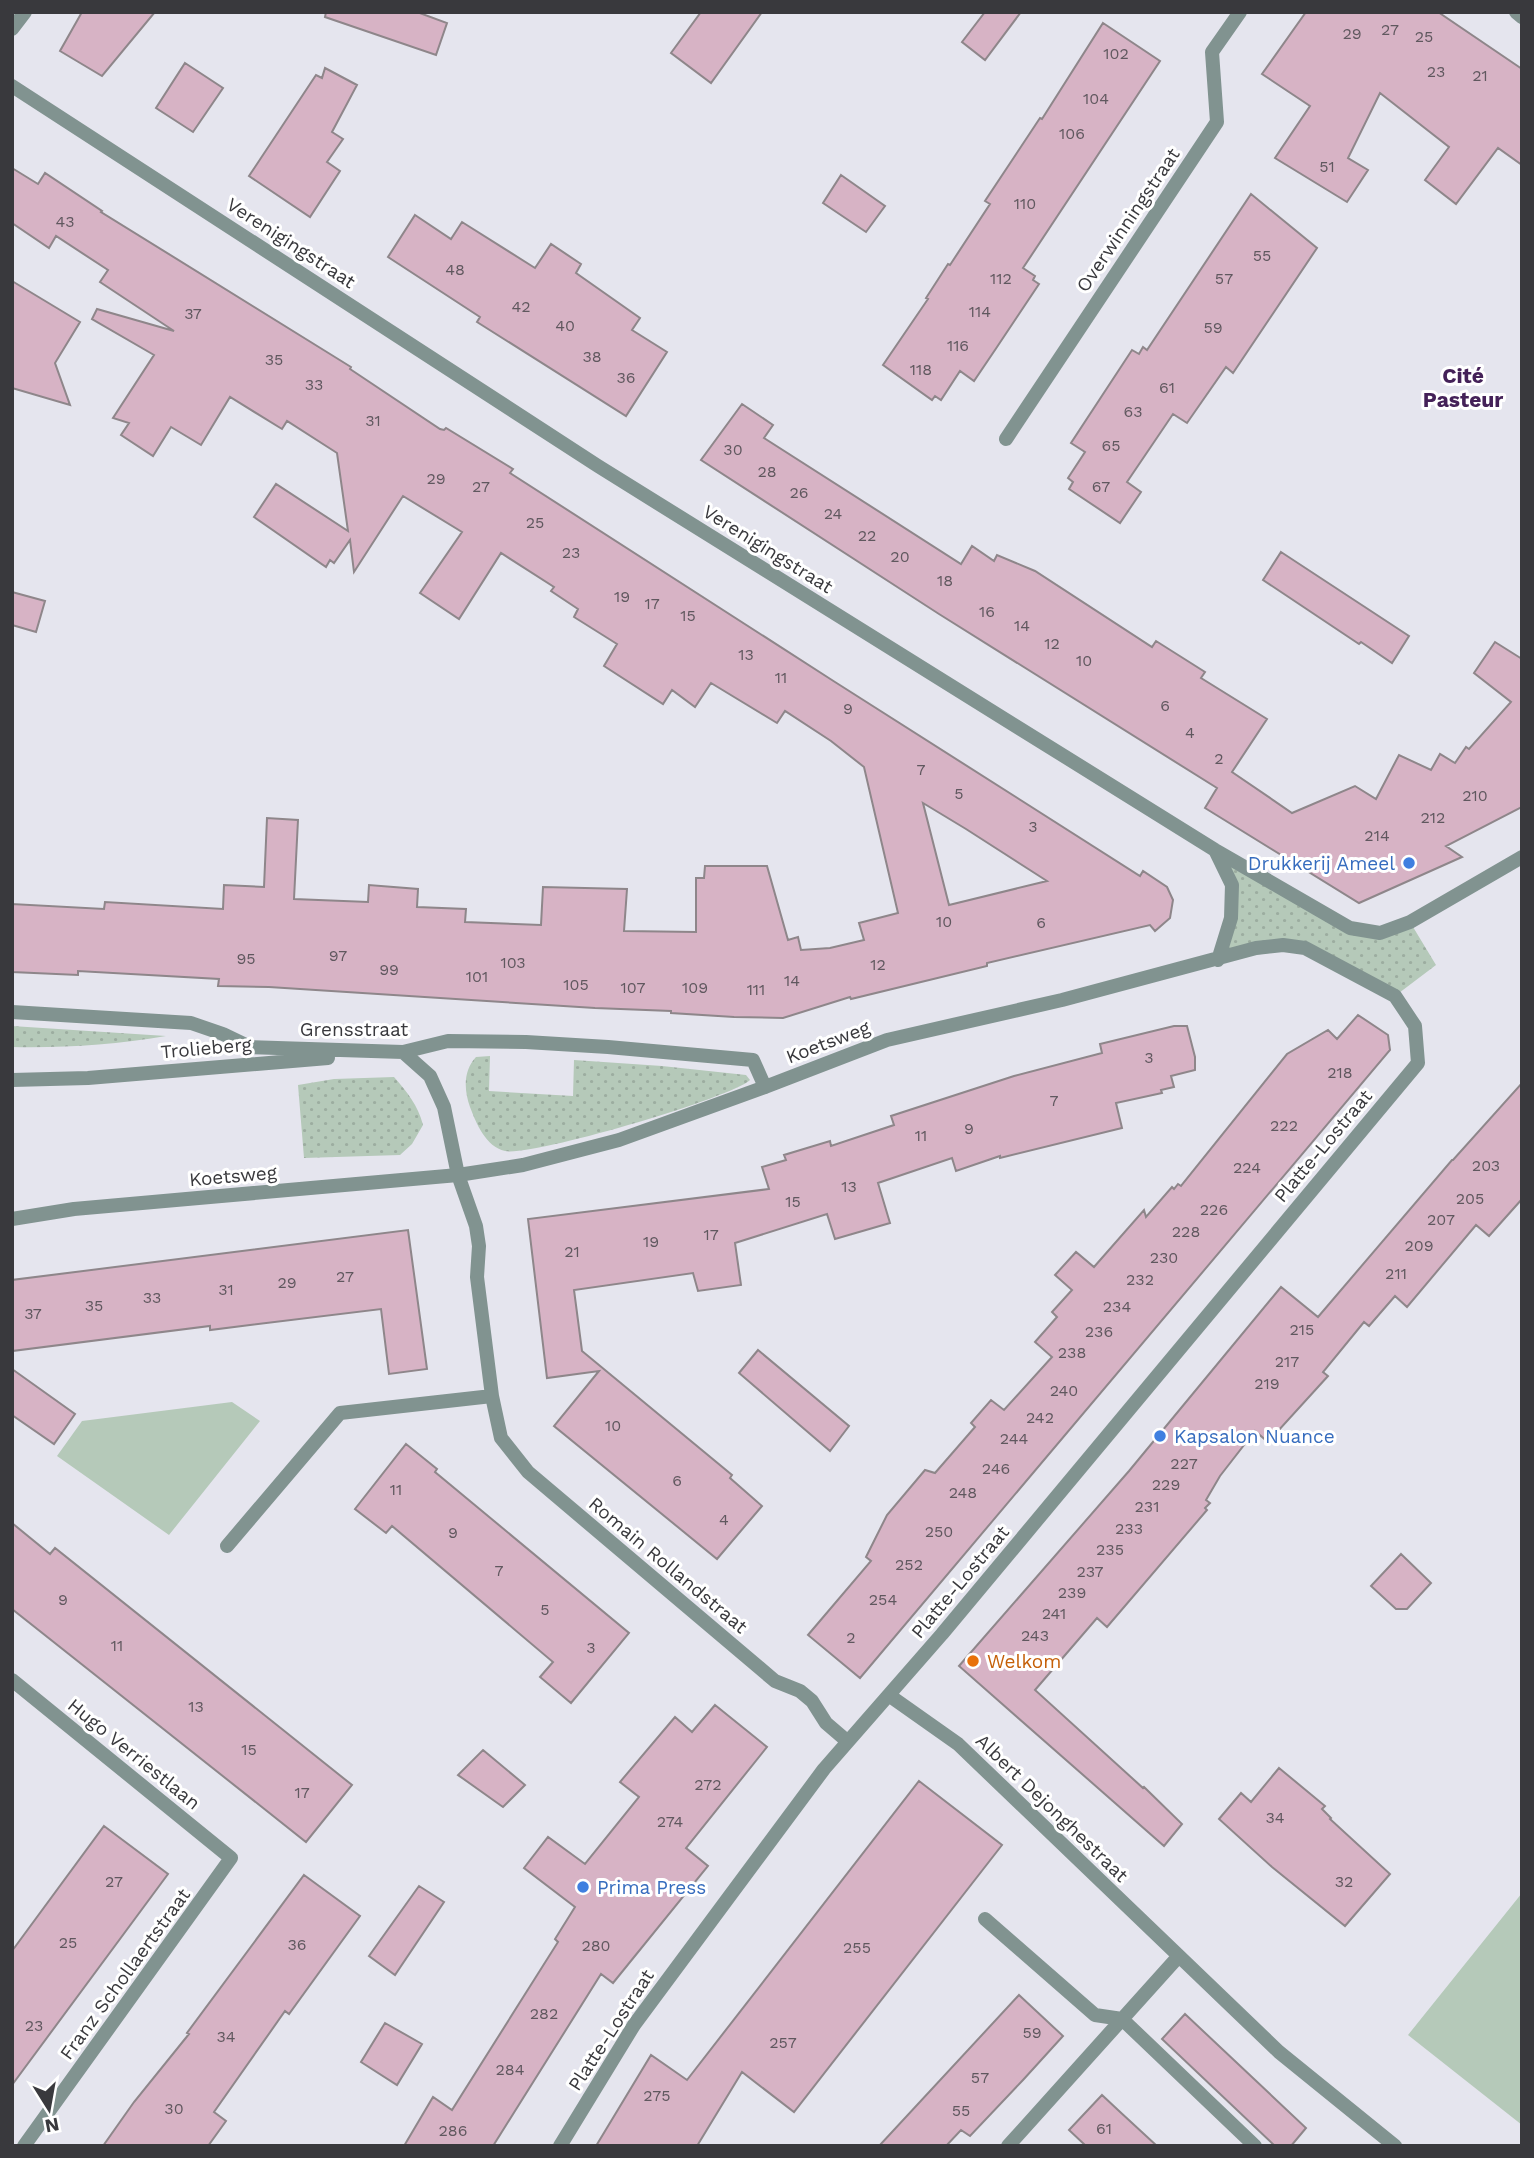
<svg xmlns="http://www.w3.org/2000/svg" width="1534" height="2158" font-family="'Work Sans',sans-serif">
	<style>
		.grass { fill: url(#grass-dots) }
		.green { fill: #b5c9b9 }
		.building { fill: #d7b3c5; stroke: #8e868a; stroke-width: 2; fill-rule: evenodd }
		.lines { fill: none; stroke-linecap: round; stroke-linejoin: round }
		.minor { stroke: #819390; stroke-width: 14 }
		.shop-dot { fill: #3f7fe0; stroke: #fff; stroke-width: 2.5 }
		.food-dot { fill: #e8710a; stroke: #fff; stroke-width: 2.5 }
		.labels { text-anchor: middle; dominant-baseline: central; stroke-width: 6; stroke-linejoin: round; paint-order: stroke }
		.number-label { font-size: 16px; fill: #60585f }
		.street-label { font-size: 19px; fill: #39393d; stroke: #fff }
		.shop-label { font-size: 19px; fill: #366cbe; stroke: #fff; text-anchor: start }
		.food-label { font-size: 19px; fill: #c56008; stroke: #fff; text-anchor: start }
		.neighbourhood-label { font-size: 21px; font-weight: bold; fill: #442158; stroke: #fff }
	</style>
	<defs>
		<pattern id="grass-dots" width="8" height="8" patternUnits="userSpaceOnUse" patternTransform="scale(1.75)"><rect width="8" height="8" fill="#b5c9b9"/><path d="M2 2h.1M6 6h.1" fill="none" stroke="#9cada0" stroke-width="1.8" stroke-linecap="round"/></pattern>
	</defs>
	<rect width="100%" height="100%" fill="#e5e5ee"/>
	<path class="grass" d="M1215,850L1350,928L1380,933L1410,922L1436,965L1395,996L1305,948L1218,960L1232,885Z
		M12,1026L166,1036C115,1045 64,1048 12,1047Z
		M490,1056L489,1091L573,1096L574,1060L662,1066L746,1075L750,1080C731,1098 531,1157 505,1151C486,1147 476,1123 470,1107C464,1090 463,1071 476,1057Z
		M394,1077C407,1092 418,1105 423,1125L412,1144L400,1155L304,1158L298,1085L334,1079Z"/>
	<path class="green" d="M232,1402L260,1421L169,1535L57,1456L82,1421Z
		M1522,1893V2125L1408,2035Z"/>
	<path class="building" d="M82,12H155L102,76L60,51Z
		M326,12H417L447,23L436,55L325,17Z
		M701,12H762L711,83L671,53Z
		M985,12H1021L985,60L962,42Z
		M1306,12H1438L1522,69V165L1498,148L1456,204L1425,180L1449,147L1380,93L1348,158L1368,170L1347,202L1275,158L1310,106L1262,74Z
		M1103,23L1160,61L1023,268L1035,276L1033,280L1039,284L997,347L974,381L960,371L941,400L935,396L932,400L883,365L928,299L926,298L948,264L950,265L990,204L985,201L1040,118L1042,119Z
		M185,63L223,88L193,132L156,108Z
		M325,68L357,85L332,132L343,139L327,162L340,171L310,217L249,176L316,75L322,78Z
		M12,168L38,184L45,173L102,211L101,212L351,367L350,369L440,429L444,430L446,428L513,469L510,473L835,682L1140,876L1143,871L1167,887L1173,900L1170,918L1155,931L1150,925L987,963V966L851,999L850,997L783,1018L734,1017L671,1013V1011L595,1008L269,987L218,986L219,979L78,971V975L12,972V904L104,909L105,902L223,909L224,885L264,887L267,818L298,820L294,899L368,902L369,885L418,889L417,907L466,909L465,922L541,925L543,887L627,889L624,931L696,932V878H704L705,866H767L788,940L798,937L801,950L830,948L864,940L859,923L898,913L864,767L831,741L785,711L777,723L711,683L695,707L672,690L663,704L604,666L617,644L574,617L578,609L551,591L554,587L501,553L459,619L420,593L462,532L403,496L354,572L350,540L334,563L330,560L326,567L254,517L276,484L348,531L337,453L287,421L282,429L230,397L201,445L171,427L153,456L121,435L129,423L113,418L154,355L92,319L97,309L174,331L100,282L108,270L56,236L49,248L12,223ZM923,803L966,829L1047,881L949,905Z
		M841,175L885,206L866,232L823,203Z
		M1251,194L1317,248L1233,373L1226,367L1187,423L1173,414L1127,482L1141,492L1120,523L1069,489L1073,482L1068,478L1085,452L1071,443L1132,350L1139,354L1143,347L1147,350Z
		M415,215L451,239L462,222L535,268L551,244L581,264L576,273L640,318L632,330L667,352L626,416L477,322L480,317L388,257Z
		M12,281L80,322L55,363L70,405L12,388Z
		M742,404L773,425L764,438L961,564L972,546L994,561L997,555L1035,571L1152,647L1156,641L1205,672L1201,678L1267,719L1232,772L1292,813L1355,786L1376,799L1399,755L1431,770L1440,754L1455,763L1466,747L1469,749L1511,702L1474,673L1495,642L1522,659V807L1446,846L1462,857L1359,903L1205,808L1217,788L939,614L701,460Z
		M1281,552L1409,636L1392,663L1361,642L1359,644L1263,580Z
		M12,592L45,601L36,632L12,625Z
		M1358,1015L1388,1035L1390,1050L860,1678L808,1635L871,1561L866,1557L887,1515L925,1470L935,1473L975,1427L971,1423L991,1400L1004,1410L1052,1357L1035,1342L1057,1317L1052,1312L1072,1290L1055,1275L1076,1252L1094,1267L1144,1210L1146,1217L1172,1187L1174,1189L1178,1184L1181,1186L1287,1054L1328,1030L1337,1039Z
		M1174,1026H1187L1195,1057V1070L1171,1076L1174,1087L1161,1090L1162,1093L1116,1103L1122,1128L1000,1158V1156L956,1171L952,1158L878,1183L890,1223L835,1239L827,1214L735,1243L741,1285L698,1291L693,1273L574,1290L582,1351L732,1475L730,1478L762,1506L717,1559L554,1426L599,1371L547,1378L528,1219L769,1189L762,1167L786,1160L784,1155L830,1141L831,1146L894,1125L891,1116L1014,1076L1102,1053L1100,1044Z
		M1522,1083V1199L1489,1236L1476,1225L1407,1307L1395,1296L1369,1326L1364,1322L1323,1372L1328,1376L1268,1442L1255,1431L1220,1476L1206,1500L1210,1503L1205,1508L1207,1510L1107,1627L1097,1618L1035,1690L1143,1788L1144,1787L1182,1824L1164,1846L959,1666L1129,1471L1281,1287L1318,1317L1452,1160H1453Z
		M408,1230L427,1369L389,1374L381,1309L210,1330V1326L12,1351V1280Z
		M758,1350L849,1426L830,1451L739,1373Z
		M12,1369L75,1414L54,1444L12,1415Z
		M406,1444L437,1469L435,1472L629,1633L571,1703L540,1677L553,1662L392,1526L386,1533L355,1509Z
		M12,1523L50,1554L55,1548L352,1785L306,1842L12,1609Z
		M1401,1554L1431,1583L1407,1609H1396L1371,1586Z
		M715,1705L767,1747L686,1848L708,1866L613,1983L601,1974L493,2146H404L433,2097L452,2110L558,1942L555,1939L575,1907L524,1868L548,1837L585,1864L639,1797L620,1782L675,1717L692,1732Z
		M483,1750L525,1785L503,1807L458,1775Z
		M1279,1768L1325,1806L1322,1809L1331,1818L1330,1819L1390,1874L1345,1926L1272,1867L1219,1819L1241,1793L1251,1802Z
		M919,1781L1002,1845L794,2112L742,2072L697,2146H596L651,2055L687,2080Z
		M104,1826L168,1874L12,2085V1951Z
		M304,1875L360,1916L289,2014L285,2011L214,2112L226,2121L208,2146H103L134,2102L189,2034L187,2033Z
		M419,1886L444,1902L395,1975L369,1956Z
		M1019,1995L1063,2036L1023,2080L970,2136L961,2130L946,2146H879Z
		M1185,2014L1306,2128L1291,2146H1275L1162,2039Z
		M385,2023L422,2044L397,2085L361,2062Z
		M1102,2095L1118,2110L1157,2146H1086L1069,2130Z"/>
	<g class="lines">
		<path class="minor" d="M1516,12L1522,17
			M12,29L25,12
			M12,86L598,466L1215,850L1350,928L1380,933L1410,922L1522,857
			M1006,439L1217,122L1212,52L1240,12
			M1215,850L1232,885L1231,918L1218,960
			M12,1012L191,1023L223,1034L250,1047L403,1052L448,1041L526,1042L608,1047L753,1060L765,1087
			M12,1080L88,1078L328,1058
			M12,1219L74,1209L458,1175L444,1107L430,1076L403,1052
			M227,1546L340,1413L492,1396
			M12,1680L231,1858L24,2146
			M890,1696L958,1744L1279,2052L1395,2146
			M985,1919L1095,2015L1122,2019L1255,2146
			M560,2146L634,2025L824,1769L942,1634L1418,1063L1415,1026L1395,996L1305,948L1283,945L1256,948L1062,1000L887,1040L765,1087L619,1140L523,1165L458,1175L476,1226L479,1246L477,1277L492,1396L501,1438L528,1472L775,1681L800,1691L812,1701L826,1723L847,1741
			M1008,2146L1178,1957"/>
	</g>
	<g class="shop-dot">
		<circle cx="1409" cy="863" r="7"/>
		<circle cx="1160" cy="1436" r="7"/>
		<circle cx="583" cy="1887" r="7"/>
	</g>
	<circle class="food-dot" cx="973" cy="1661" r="7"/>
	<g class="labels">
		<g class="number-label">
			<text x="1390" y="29">27</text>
			<text x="1352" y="33">29</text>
			<text x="1424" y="36">25</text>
			<text x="1116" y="53">102</text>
			<text x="1436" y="71">23</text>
			<text x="1480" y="75">21</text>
			<text x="1096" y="98">104</text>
			<text x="1072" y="133">106</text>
			<text x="1327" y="166">51</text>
			<text x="1025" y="203">110</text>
			<text x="65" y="221">43</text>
			<text x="1262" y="255">55</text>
			<text x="455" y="269">48</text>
			<text x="1001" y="278">112</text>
			<text x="1224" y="278">57</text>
			<text x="521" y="306">42</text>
			<text x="980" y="311">114</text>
			<text x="193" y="313">37</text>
			<text x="565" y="325">40</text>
			<text x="1213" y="327">59</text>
			<text x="958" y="345">116</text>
			<text x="592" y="356">38</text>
			<text x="274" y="359">35</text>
			<text x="921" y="369">118</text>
			<text x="626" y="377">36</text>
			<text x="314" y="384">33</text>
			<text x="1167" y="387">61</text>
			<text x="1133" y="411">63</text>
			<text x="373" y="420">31</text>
			<text x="1111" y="445">65</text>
			<text x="733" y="449">30</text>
			<text x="767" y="471">28</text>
			<text x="436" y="478">29</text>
			<text x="481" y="486">27</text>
			<text x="1101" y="486">67</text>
			<text x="799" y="492">26</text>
			<text x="833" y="513">24</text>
			<text x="535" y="522">25</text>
			<text x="867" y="535">22</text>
			<text x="571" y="552">23</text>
			<text x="900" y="556">20</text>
			<text x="945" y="580">18</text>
			<text x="622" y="596">19</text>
			<text x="652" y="603">17</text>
			<text x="987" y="611">16</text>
			<text x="688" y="615">15</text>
			<text x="1022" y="625">14</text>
			<text x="1052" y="643">12</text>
			<text x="746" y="654">13</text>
			<text x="1084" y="660">10</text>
			<text x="781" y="677">11</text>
			<text x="1165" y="705">6</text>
			<text x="848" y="708">9</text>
			<text x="1190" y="732">4</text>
			<text x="1219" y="758">2</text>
			<text x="921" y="769">7</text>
			<text x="959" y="793">5</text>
			<text x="1475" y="795">210</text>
			<text x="1433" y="817">212</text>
			<text x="1033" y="826">3</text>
			<text x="1377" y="835">214</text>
			<text x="944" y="921">10</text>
			<text x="1041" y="922">6</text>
			<text x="338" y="955">97</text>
			<text x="246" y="958">95</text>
			<text x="513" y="962">103</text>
			<text x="878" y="964">12</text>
			<text x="389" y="969">99</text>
			<text x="477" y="976">101</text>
			<text x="792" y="980">14</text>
			<text x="576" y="984">105</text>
			<text x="633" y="987">107</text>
			<text x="695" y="987">109</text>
			<text x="756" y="989">111</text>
			<text x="1149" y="1057">3</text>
			<text x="1340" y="1072">218</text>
			<text x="1054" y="1100">7</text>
			<text x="1284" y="1125">222</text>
			<text x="969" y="1128">9</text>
			<text x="921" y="1135">11</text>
			<text x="1486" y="1165">203</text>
			<text x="1247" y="1167">224</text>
			<text x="849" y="1186">13</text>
			<text x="1470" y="1198">205</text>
			<text x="793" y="1201">15</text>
			<text x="1214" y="1209">226</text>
			<text x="1441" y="1219">207</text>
			<text x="1186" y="1231">228</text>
			<text x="711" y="1234">17</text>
			<text x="651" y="1241">19</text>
			<text x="1419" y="1245">209</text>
			<text x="572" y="1251">21</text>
			<text x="1164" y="1257">230</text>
			<text x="1396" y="1273">211</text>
			<text x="345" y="1276">27</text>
			<text x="1140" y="1279">232</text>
			<text x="287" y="1282">29</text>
			<text x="226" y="1289">31</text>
			<text x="152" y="1297">33</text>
			<text x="94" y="1305">35</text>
			<text x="1117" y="1306">234</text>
			<text x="33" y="1313">37</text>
			<text x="1302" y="1329">215</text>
			<text x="1099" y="1331">236</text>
			<text x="1072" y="1352">238</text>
			<text x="1287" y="1361">217</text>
			<text x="1267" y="1383">219</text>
			<text x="1064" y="1390">240</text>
			<text x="1040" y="1417">242</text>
			<text x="613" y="1425">10</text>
			<text x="1014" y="1438">244</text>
			<text x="1184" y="1463">227</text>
			<text x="996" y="1468">246</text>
			<text x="677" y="1480">6</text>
			<text x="1166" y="1484">229</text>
			<text x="396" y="1489">11</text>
			<text x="963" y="1492">248</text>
			<text x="1147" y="1506">231</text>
			<text x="724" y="1519">4</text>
			<text x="1129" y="1528">233</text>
			<text x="939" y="1531">250</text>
			<text x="453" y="1532">9</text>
			<text x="1110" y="1549">235</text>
			<text x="909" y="1564">252</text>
			<text x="499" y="1570">7</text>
			<text x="1090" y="1571">237</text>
			<text x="1072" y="1592">239</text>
			<text x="63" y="1599">9</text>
			<text x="883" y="1599">254</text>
			<text x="545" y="1609">5</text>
			<text x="1054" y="1613">241</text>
			<text x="1035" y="1635">243</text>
			<text x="851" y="1637">2</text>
			<text x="117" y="1645">11</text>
			<text x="591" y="1647">3</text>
			<text x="196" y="1706">13</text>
			<text x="249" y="1749">15</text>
			<text x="708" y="1784">272</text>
			<text x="302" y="1792">17</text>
			<text x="1275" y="1817">34</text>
			<text x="670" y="1821">274</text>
			<text x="114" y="1881">27</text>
			<text x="1344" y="1881">32</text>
			<text x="68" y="1942">25</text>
			<text x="297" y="1944">36</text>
			<text x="596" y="1945">280</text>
			<text x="857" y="1947">255</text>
			<text x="544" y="2013">282</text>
			<text x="34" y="2025">23</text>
			<text x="1032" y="2032">59</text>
			<text x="226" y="2036">34</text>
			<text x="783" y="2042">257</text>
			<text x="510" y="2069">284</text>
			<text x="980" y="2077">57</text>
			<text x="657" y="2095">275</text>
			<text x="174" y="2108">30</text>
			<text x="961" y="2110">55</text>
			<text x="1104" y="2128">61</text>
			<text x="453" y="2130">286</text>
		</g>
		<g class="street-label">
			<text transform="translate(1128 220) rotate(-56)">Overwinningstraat</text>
			<text transform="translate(291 243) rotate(33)">Verenigingstraat</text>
			<text transform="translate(768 549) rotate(32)">Verenigingstraat</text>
			<text x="354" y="1029">Grensstraat</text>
			<text transform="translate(828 1042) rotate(-21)">Koetsweg</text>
			<text transform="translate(206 1048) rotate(-5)">Trolieberg</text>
			<text transform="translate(1323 1146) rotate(-50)">Platte-Lostraat</text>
			<text transform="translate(233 1176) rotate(-5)">Koetsweg</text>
			<text transform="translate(668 1565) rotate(40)">Romain Rollandstraat</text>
			<text transform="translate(960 1582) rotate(-50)">Platte-Lostraat</text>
			<text transform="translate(134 1754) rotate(39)">Hugo Verriestlaan</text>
			<text transform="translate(1052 1808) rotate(44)">Albert Dejonghestraat</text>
			<text transform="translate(125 1974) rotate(-54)">Franz Schollaertstraat</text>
			<text transform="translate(611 2030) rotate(-57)">Platte-Lostraat</text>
		</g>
		<g class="shop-label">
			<text x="1395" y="863" text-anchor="end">Drukkerij Ameel</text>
			<text x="1174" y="1436">Kapsalon Nuance</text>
			<text x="597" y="1887">Prima Press</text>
		</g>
		<g class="food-label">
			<text x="987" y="1661">Welkom</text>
		</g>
		<g class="neighbourhood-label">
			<text x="1463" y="375">Cité<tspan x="1463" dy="24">Pasteur</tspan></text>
		</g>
	</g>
	<rect width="1534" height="2158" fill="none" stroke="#39393d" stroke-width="28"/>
	<g transform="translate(49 2109) rotate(169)" stroke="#ffffff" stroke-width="5" paint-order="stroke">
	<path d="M0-5L12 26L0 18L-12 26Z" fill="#39393d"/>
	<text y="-10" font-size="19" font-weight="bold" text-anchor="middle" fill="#39393d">N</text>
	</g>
</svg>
